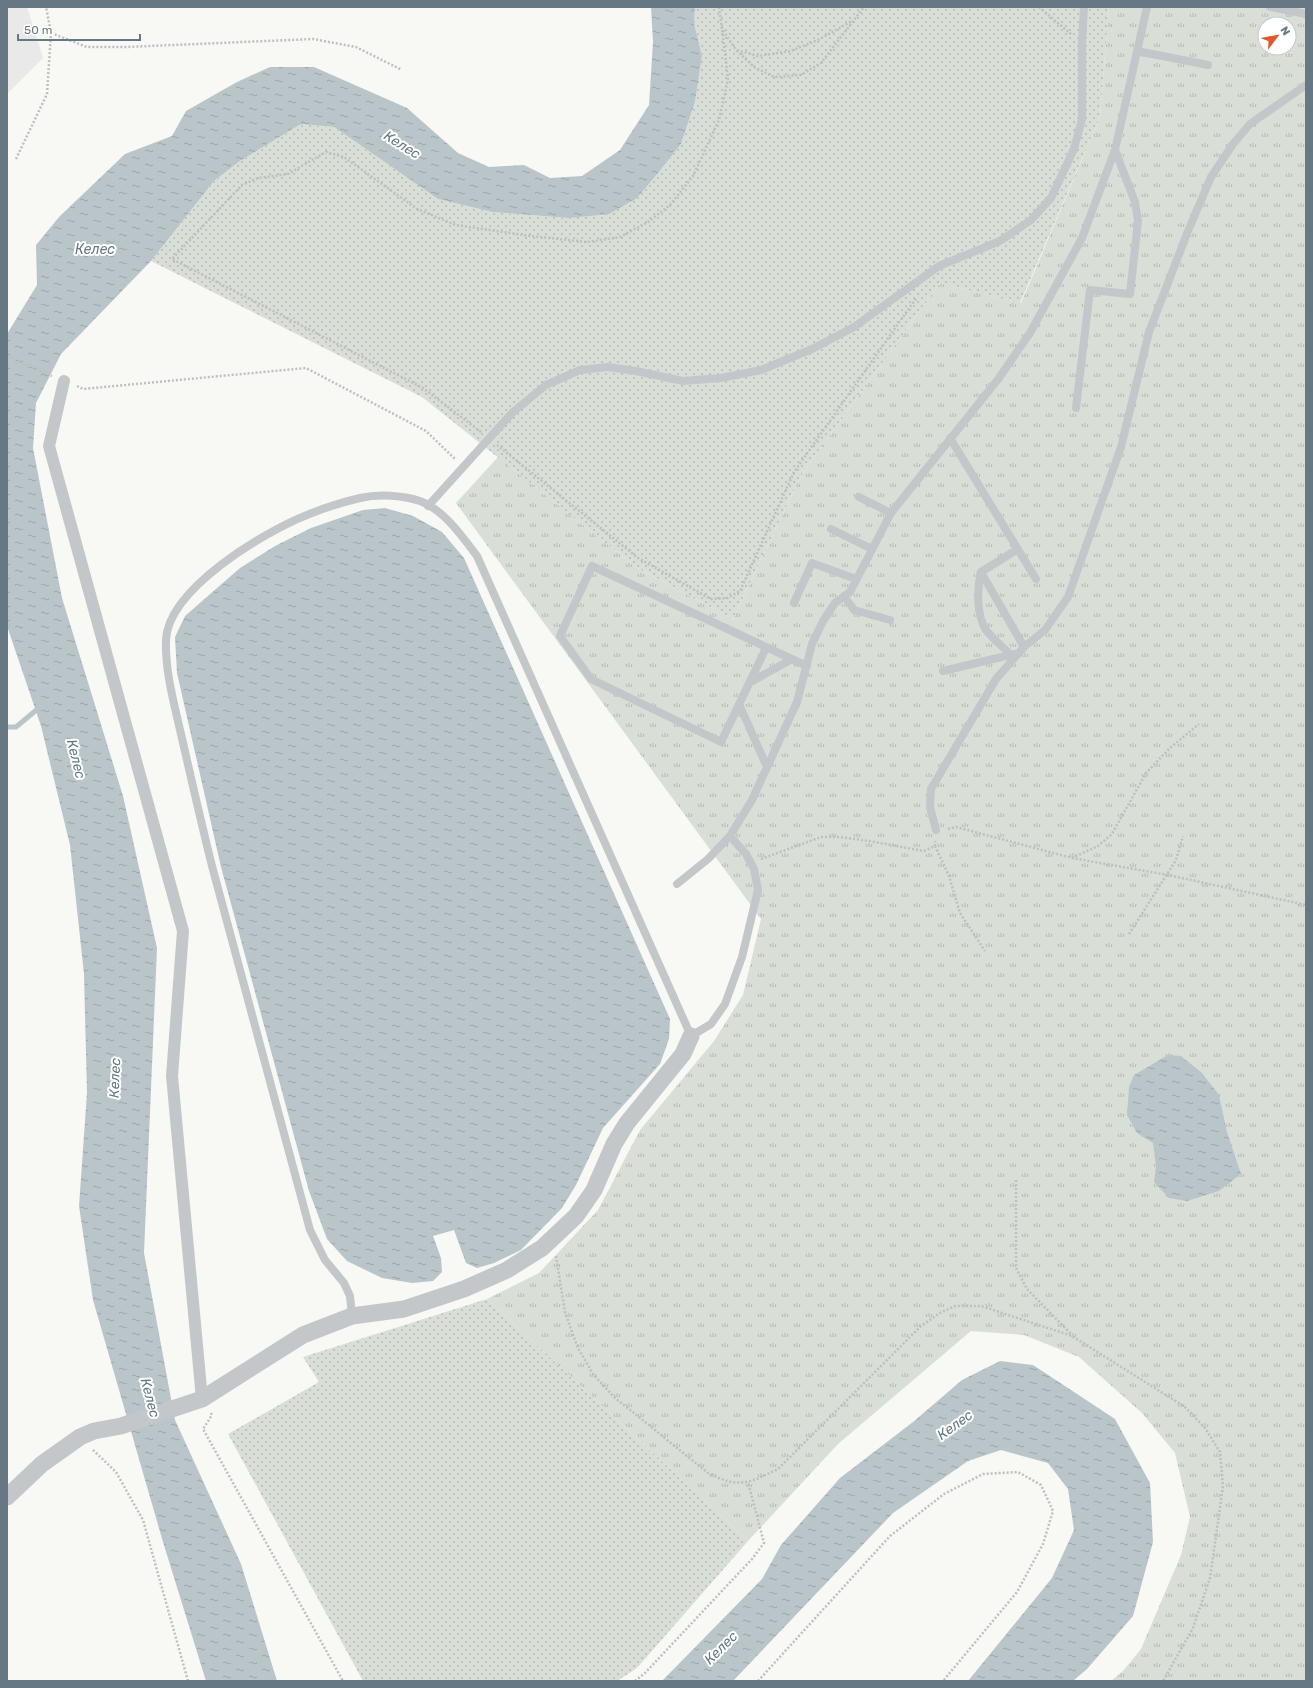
<svg xmlns="http://www.w3.org/2000/svg" width="1313" height="1688" font-family="Rubik,sans-serif">
	<style>
		.built { fill: #e8e9e8 }
		.grass { fill: url(#grass-tufts); fill-rule: evenodd }
		.park { fill: url(#park-dots) }
		.water { fill: url(#water-ripples) }
		.lines { fill: none; stroke-linecap: round; stroke-linejoin: round }
		.stream { stroke: #bac5c9; stroke-width: 5 }
		.path { stroke: #bdbfc1; stroke-width: 2.5; stroke-dasharray: 2 2; stroke-linecap: butt }
		.service { stroke: #c3c7ca; stroke-width: 8 }
		.pedestrian { stroke: #c3c7ca; stroke-width: 12 }
		.minor { stroke: #c3c7ca; stroke-width: 17 }
		.labels { text-anchor: middle; dominant-baseline: central; stroke-width: 4; stroke-linejoin: round; paint-order: stroke }
		.water-label { font-size: 14px; font-style: italic; fill: #637981; stroke: #fff }
	</style>
	<defs>
		<pattern id="grass-tufts" width="24" height="20" patternUnits="userSpaceOnUse"><rect width="24" height="20" fill="#d9dfd6"/><path d="M3 7l-1-3M5 7V3M7 7l1-3M15 17l-1-3M17 17v-4M19 17l1-3" fill="none" stroke="#b4bab3"/></pattern>
		<pattern id="park-dots" width="8" height="8" patternUnits="userSpaceOnUse"><rect width="8" height="8" fill="#d9dfd6"/><path d="M2 2h.1M6 6h.1" fill="none" stroke="#b4bab3" stroke-width="1.8" stroke-linecap="round"/></pattern>
		<pattern id="water-ripples" width="26" height="14" patternUnits="userSpaceOnUse"><rect width="26" height="14" fill="#bac5c9"/><path d="M2 4q2-2 4 0t4 0M15 11q2-2 4 0t4 0" fill="none" stroke="#9ba5a9"/></pattern>
	</defs>
	<rect width="100%" height="100%" fill="#f8f8f5"/>
	<path class="built" d="M7,7H27L43,58L7,94Z"/>
	<path class="grass" d="M1109,7H1306V1681H1111L1123,1671L1141,1649L1181,1555L1190,1517L1175,1453L1142,1413L1079,1357L1024,1335L971,1331L838,1444L748,1541L487,1299L539,1273L598,1210L640,1130L714,1041L743,995L761,919L456,503L498,457L636,567L733,619L800,477L940,283L1021,303L1100,117ZM1265,24H1289V48H1265Z"/>
	<path class="park" d="M695,7H1109L1100,117L1020,303L940,283L800,477L733,619L636,567L422,397L151,261L214,181L240,161L301,124L334,127L438,199L492,212L568,218L637,198L659,172L681,144L695,102L702,56L694,23Z
		M487,1299L748,1541L637,1668L617,1681H363L228,1434L319,1382L303,1357Z"/>
	<path class="water" d="M651,7H695L694,23L702,56L695,102L681,144L659,172L637,198L609,214L568,218L492,212L438,199L334,127L301,124L240,161L214,181L151,261L61,354L36,403L33,448L62,598L123,796L157,948L144,1253L175,1420L241,1564L277,1681H206L163,1542L93,1300L79,1206L87,1093L84,974L70,845L41,726L7,626V334L37,285L36,245L59,217L125,154L172,136L186,111L237,82L270,67H314L407,108L458,153L489,167L524,165L550,178L582,176L620,150L649,105L653,42Z
		M385,508L413,516L442,532L464,558L670,1019L669,1039L660,1064L603,1128L576,1185L562,1208L521,1250L494,1263L477,1268L466,1263L454,1230L433,1236L441,1258L442,1272L433,1281L412,1283L382,1278L347,1261L327,1239L309,1191L221,867L177,673L175,637L185,616L240,568L275,546L311,528L363,510Z
		M1168,1055L1181,1056L1202,1073L1219,1095L1227,1132L1241,1174L1219,1191L1187,1201L1169,1198L1154,1182L1156,1166L1153,1143L1137,1133L1127,1115L1129,1087L1134,1075Z
		M1000,1361L1033,1365L1115,1419L1150,1483L1153,1542L1133,1616L1087,1669L1073,1681H968L1052,1578L1074,1530L1068,1489L1048,1463L1001,1450L968,1461L893,1513L733,1681H662L762,1579L781,1545L840,1478L913,1422L962,1380Z"/>
	<g class="lines">
		<path class="stream" d="M7,727H16L40,707"/>
		<path class="path" d="M719,7L722,29L736,50L754,67L774,77L801,75L821,63L864,7
			M1039,7L1071,34
			M51,33L87,47H126L313,39L356,47L402,70
			M737,50L758,56L791,51L818,40L852,21
			M16,159L47,94L51,33L46,7
			M7,356L52,376
			M77,386L83,389L306,368L426,431L455,459
			M481,432L423,388L172,259L242,185L258,178L288,174L326,152L344,157L417,209L456,225L530,236L587,242L620,237L648,222L670,205L693,176L719,120L728,79L722,29
			M497,445L638,558L711,599L728,598L740,591L794,472L917,297
			M948,829L956,827L1072,858L1168,875L1306,905
			M935,846L949,876L960,913L985,951
			M1072,858L1098,846L1112,834L1146,773L1170,748L1199,724
			M761,859L821,837H840L869,841L924,851L935,846V841
			M1129,934L1176,860L1183,836
			M1016,1180V1268L1027,1289L1072,1335
			M556,1256L565,1312L577,1346L593,1374L614,1397L708,1473C739,1489 749,1483 778,1469L921,1326L940,1313L955,1306H981L1072,1336L1185,1407L1205,1428L1220,1452L1223,1486L1210,1578L1193,1628L1163,1681
			M211,1413L212,1415L203,1429L343,1681
			M93,1450L116,1472L143,1520L188,1681
			M635,1681L645,1673L752,1559L764,1543L748,1482
			M758,1681L890,1536L944,1494L983,1474L1018,1472L1041,1485L1053,1511L1043,1544L1017,1592L943,1681"/>
		<path class="service" d="M1270,7L1306,14
			M1137,51L1208,65
			M1076,408L1090,290L1130,294L1138,221L1135,202L1115,150
			M950,438L1036,579
			M859,497L891,513
			M428,506L513,412L546,385L580,370L608,367L636,371L683,381L721,378L761,370L812,349L854,327L939,266L1000,241L1031,220L1051,198L1074,149L1082,119V43L1084,7
			M831,529L872,549
			M1018,549L981,572L1024,647
			M981,572C977,589 976,614 986,630C993,639 1003,647 1011,655
			M844,596L854,610L890,620
			M794,603L812,563L856,579
			M766,648L721,742L591,679L560,636L592,566L807,666
			M943,671L1014,654
			M749,683L792,659
			M739,704L767,767
			M936,830L930,807L931,789L996,679L1024,647L1045,630L1068,597L1121,447L1149,332L1188,231L1211,177L1233,144L1250,124L1306,85
			M677,884L708,859L730,836L752,800L797,702L812,644L823,621L835,603L850,592L891,513L999,378L1030,333L1082,238L1115,150L1147,7
			M352,1316L350,1296L344,1283L325,1260L310,1230C277,1109 245,987 212,866C201,822 191,778 181,734C174,703 165,672 166,640C168,589 264,532 307,515C324,508 343,502 360,498C378,494 402,495 420,501C444,510 462,536 477,556L691,1036L711,1024L725,1004L742,957L758,890L754,869L746,854L730,836"/>
		<path class="pedestrian" d="M64,381L49,446L183,931L172,1076L202,1399"/>
		<path class="minor" d="M7,1497L42,1464L80,1437L94,1431L121,1426L202,1399L303,1335L352,1316L404,1309L464,1289L507,1270L542,1248L576,1216L594,1190L614,1144L627,1123L683,1054L691,1036"/>
	</g>
	<g class="labels">
		<g class="water-label">
			<text transform="translate(402 145) rotate(32)">Келес</text>
			<text x="95" y="249">Келес</text>
			<text transform="translate(76 759) rotate(76)">Келес</text>
			<text transform="translate(115 1078) rotate(-88)">Келес</text>
			<text transform="translate(150 1398) rotate(75)">Келес</text>
			<text transform="translate(955 1425) rotate(-36)">Келес</text>
			<text transform="translate(721 1648) rotate(-45)">Келес</text>
		</g>
	</g>
	<rect width="1313" height="1688" fill="none" stroke="#677885" stroke-width="16"/>
	<g transform="translate(1277 36) rotate(58)"><circle r="19" fill="#ffffff" stroke="#c2c9ce"/>
	<path d="M0-3L7 15L0 10L-7 15Z" fill="#df582e"/>
	<text y="-6" font-size="11" font-weight="bold" text-anchor="middle" fill="#677885">N</text>
	</g>
	<path d="M18 34v6h122v-6" fill="none" stroke="#677885" stroke-width="2"/>
	<text x="24" y="34" font-size="12" fill="#677885" stroke="#ffffff" stroke-width="3" paint-order="stroke">50 m</text>
</svg>
